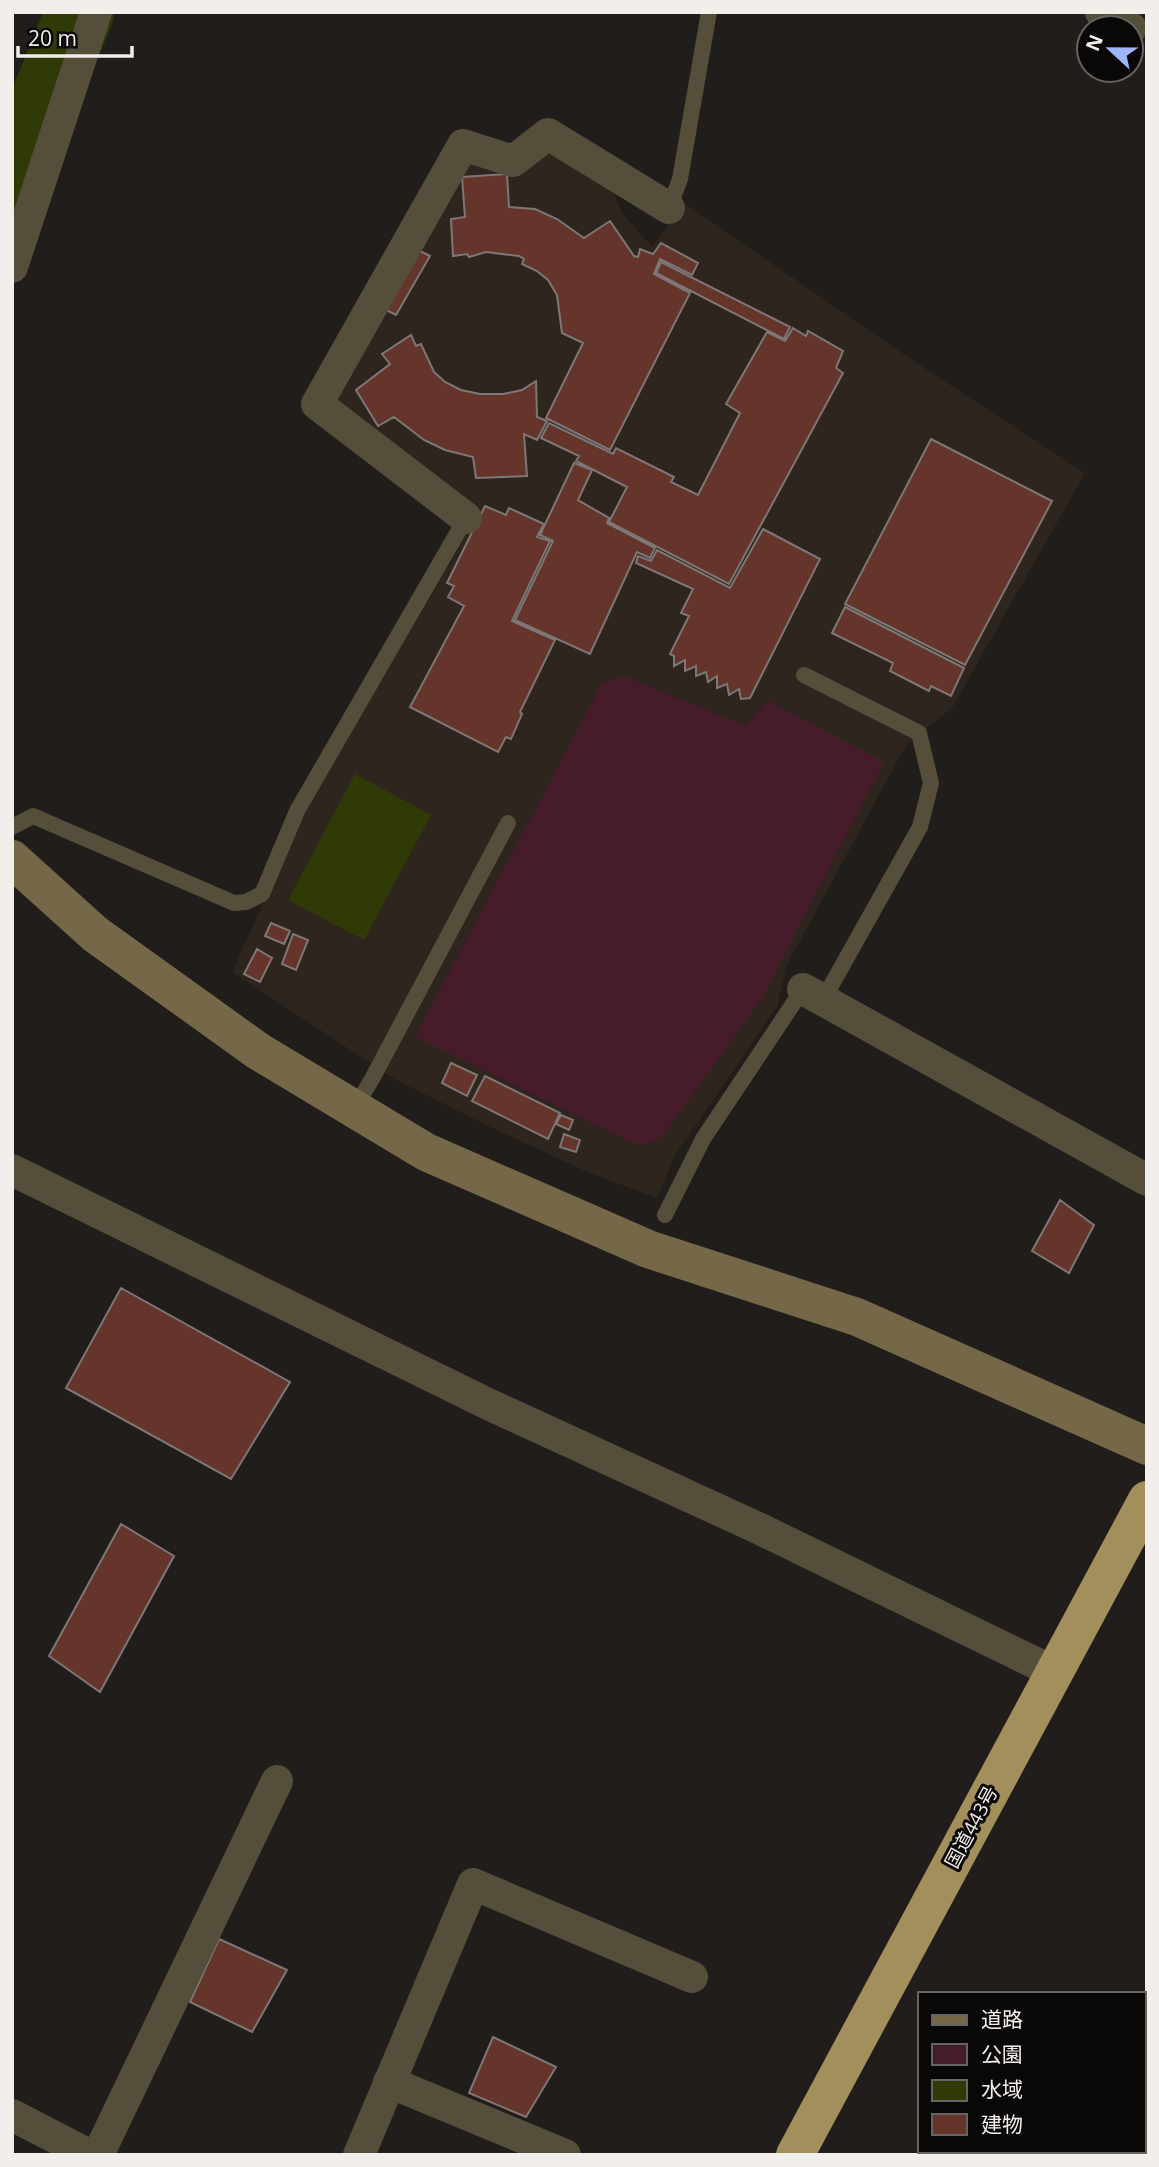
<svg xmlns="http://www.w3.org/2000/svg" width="1159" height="2167" font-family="'Open Sans','Noto Sans JP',sans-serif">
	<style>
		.built { fill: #2e251e }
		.green { fill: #471c2a }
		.water { fill: #303a06 }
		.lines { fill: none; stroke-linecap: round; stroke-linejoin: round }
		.river { stroke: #303a06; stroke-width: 68 }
		.building { fill: #65342b; stroke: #7d7776; stroke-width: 2 }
		.lane { stroke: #554e3a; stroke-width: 16 }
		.street { stroke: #554e3a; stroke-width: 32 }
		.secondary { stroke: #746848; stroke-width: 38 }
		.highway { stroke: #a28f5c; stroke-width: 38 }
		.labels { text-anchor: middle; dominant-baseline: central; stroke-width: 6; stroke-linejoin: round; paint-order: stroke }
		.street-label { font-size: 19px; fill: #f1eeec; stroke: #090807 }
	</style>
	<rect width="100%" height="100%" fill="#211d1a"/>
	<path class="built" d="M538,152L553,153L612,187L621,212L652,247L684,203L921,366L1085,473L952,708L906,745L787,965L777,1007L675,1155L657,1198L587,1172L474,1119L396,1080L232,972L302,818L456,553L476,509L346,412L337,399L467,164Z"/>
	<path class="green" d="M624,676L745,726L768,701L884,762L762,998L662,1137L644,1145L631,1142L415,1037L602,684Z"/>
	<path class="water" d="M355,774L431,815L364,940L288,900Z"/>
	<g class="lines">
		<path class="river" d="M12,180L80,12"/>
	</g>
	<path class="building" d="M507,174L509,207L535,209L557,219L584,238L610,221L634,256L638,257L640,249L653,254L661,243L698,263L692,275L660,259L654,274L690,293L610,450L546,418L583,343L562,333L557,295L548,280L537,271L522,264L524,259L519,256L486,252L469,257L467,254L453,256L451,219L465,217L462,177Z
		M420,251L430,256L396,315L386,310Z
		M661,262L790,327L784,339L656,273Z
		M793,328L806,336L808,331L843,351L836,368L843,373L729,584L609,522L627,487L576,461L579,456L541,438L549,423L613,454L616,448L674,477L671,482L698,495L740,413L726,404L767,332L785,341Z
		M411,335L416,346L421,344L434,372L445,382L461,390L480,394H503L522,390L536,381L537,417L547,421L537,440L524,434L527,476L476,478L473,457L445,450L424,440L394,417L378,426L356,390L390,364L382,354Z
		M931,439L1052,501L965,665L845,604Z
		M574,463L592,470L578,500L609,518L607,523L655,548L650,558L637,552L590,654L515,620L553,541L540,535Z
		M485,506L506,515L509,508L544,524L537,537L550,541L512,621L555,640L520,712L522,714L511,739L506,737L498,752L410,707L464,606L448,597L454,586L447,583Z
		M763,529L820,559L750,698L741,699L739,689L729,695L727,684L717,688V676L708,682L706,672L696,676V666L685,671V660L674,666V656L670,654L689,616L681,613L693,589L636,563L638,556L651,561L657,550L730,588Z
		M845,607L964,668L951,696L931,686L929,691L890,671L893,663L832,633Z
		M271,923L290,931L284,944L265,936Z
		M293,934L308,940L296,970L282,964Z
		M257,949L272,958L260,982L244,974Z
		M451,1063L477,1075L467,1096L442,1083Z
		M485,1076L560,1113L548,1139L472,1101Z
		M561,1115L573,1120L569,1130L556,1124Z
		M564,1134L580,1140L576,1152L560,1147Z
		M1060,1200L1094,1225L1069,1273L1032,1251Z
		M121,1288L290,1382L231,1479L66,1388Z
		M121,1524L174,1556L100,1692L49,1656Z
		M219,1939L287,1970L252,2032L190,2002Z
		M493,2037L556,2067L526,2117L469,2093Z"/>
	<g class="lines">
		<path class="lane" d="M669,208L680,179L709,12
			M804,675L919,733L931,783L920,827L823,1000
			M12,827L33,816L234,903L246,902L262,894L297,811L466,518
			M354,1109L372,1079L508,823
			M665,1215L703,1139L803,989"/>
		<path class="street" d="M1101,12L1131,28
			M12,267L96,12
			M466,518L317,404L463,145L513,161L548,134L669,208
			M803,989L1147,1180
			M12,1170L488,1404L758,1528L1054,1672
			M389,2082L565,2155
			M12,2115L89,2155
			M98,2155L277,1781
			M359,2155L473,1884L692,1977"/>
		<path class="secondary" d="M12,859L95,934L258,1051L426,1152L648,1249L857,1317L1147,1446"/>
		<path class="highway" d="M795,2155L1147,1500"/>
	</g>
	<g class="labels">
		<g class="street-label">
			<text transform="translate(971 1827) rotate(-62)">国道443号</text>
		</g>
	</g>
	<rect width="1159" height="2167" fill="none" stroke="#f1eeec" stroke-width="28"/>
	<rect x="918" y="1992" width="228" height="161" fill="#090807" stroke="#666463" stroke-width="2"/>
	<rect x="932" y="2015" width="35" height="10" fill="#746848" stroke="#666463" stroke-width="2"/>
	<text x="981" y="2027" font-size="21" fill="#f1eeec">道路</text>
	<rect x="932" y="2044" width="35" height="21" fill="#471c2a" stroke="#666463" stroke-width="2"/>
	<text x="981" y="2062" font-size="21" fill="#f1eeec">公園</text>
	<rect x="932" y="2080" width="35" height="21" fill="#303a06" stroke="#666463" stroke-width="2"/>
	<text x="981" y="2097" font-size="21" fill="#f1eeec">水域</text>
	<rect x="932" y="2114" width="35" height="21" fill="#65342b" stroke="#666463" stroke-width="2"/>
	<text x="981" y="2132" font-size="21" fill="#f1eeec">建物</text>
	<g transform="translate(1110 49) rotate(292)"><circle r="33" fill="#090807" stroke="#666463" stroke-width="2"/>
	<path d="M0-5L12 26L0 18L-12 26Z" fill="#a0b3fd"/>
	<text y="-10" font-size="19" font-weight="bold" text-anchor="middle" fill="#f1eeec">N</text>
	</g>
	<path d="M18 46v10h114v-10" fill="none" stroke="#f1eeec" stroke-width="3.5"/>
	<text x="28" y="46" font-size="21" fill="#f1eeec" stroke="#090807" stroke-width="5" paint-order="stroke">20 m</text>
</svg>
